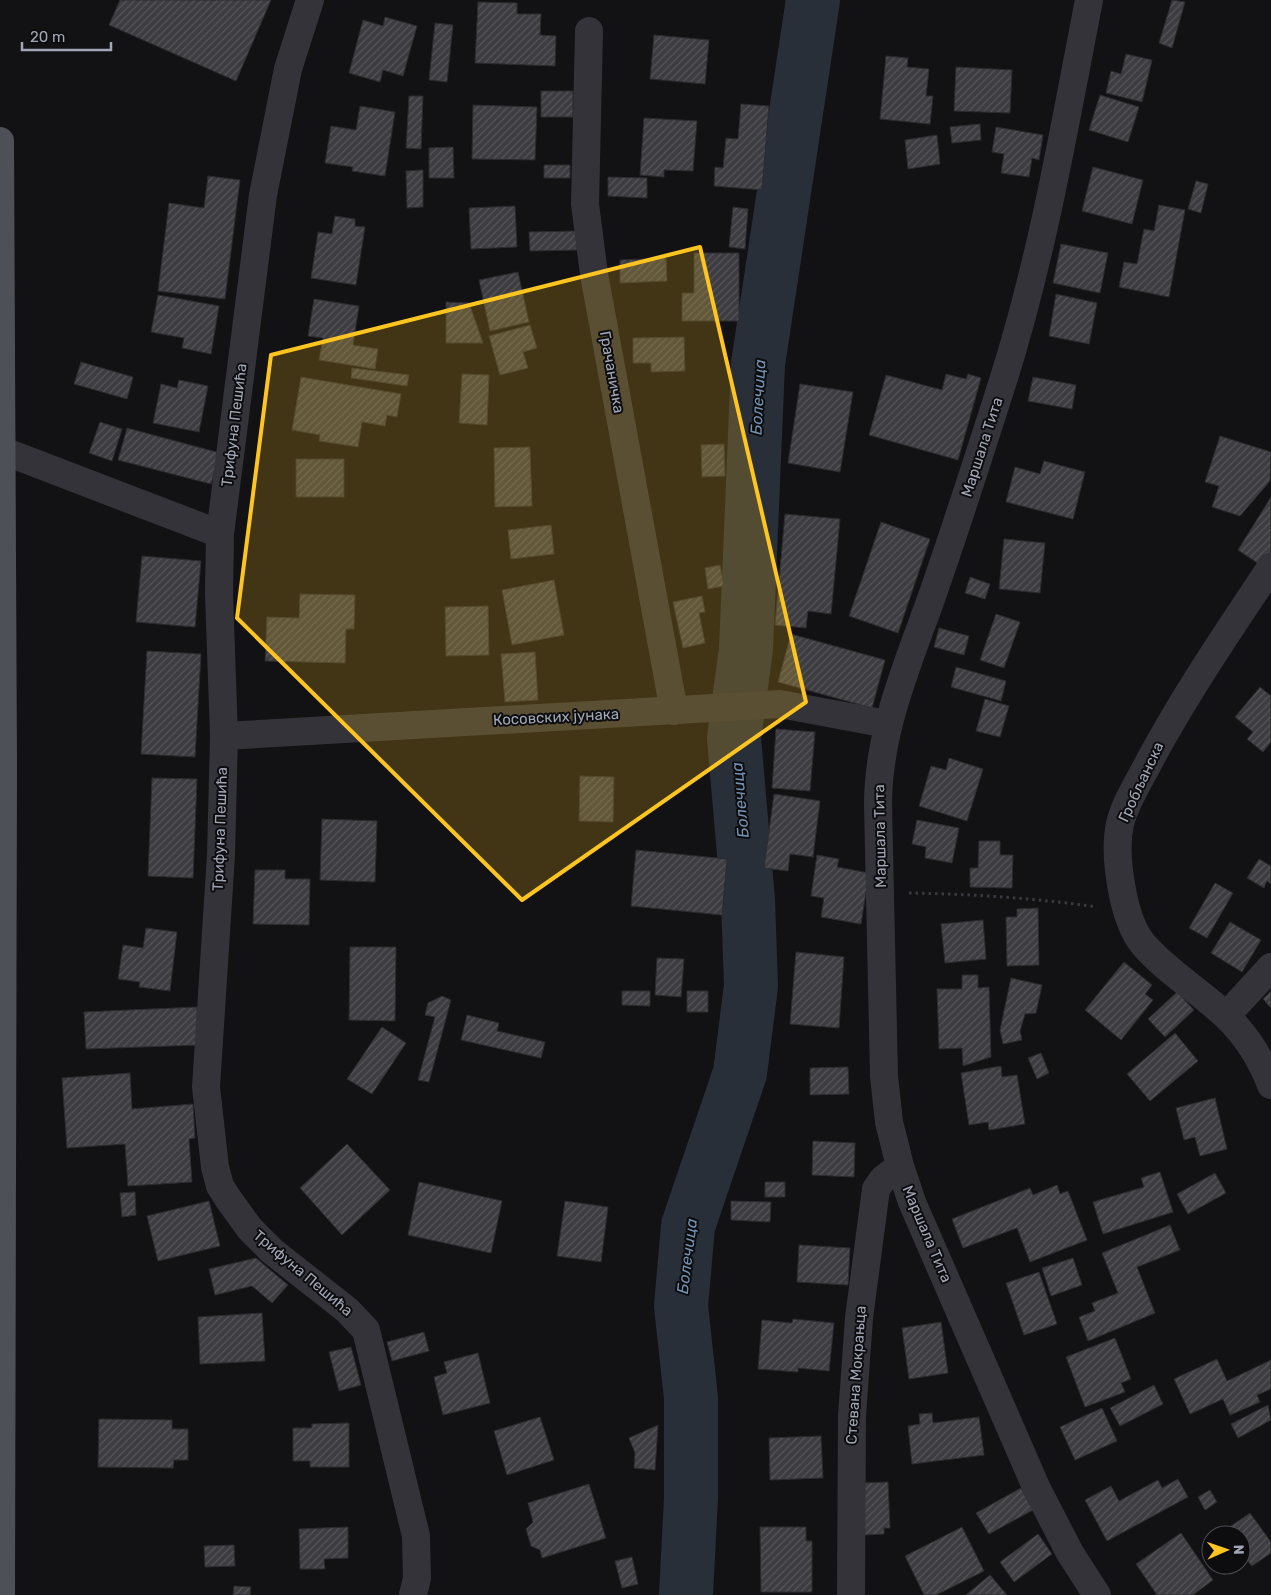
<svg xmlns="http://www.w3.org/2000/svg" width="1271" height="1595" font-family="Rubik,sans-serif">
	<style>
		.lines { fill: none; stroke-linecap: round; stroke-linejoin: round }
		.river { stroke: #282f38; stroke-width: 54 }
		.building { fill: url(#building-hatch); stroke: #2c2c30 }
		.path { stroke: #393a40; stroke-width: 3; stroke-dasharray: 2.5 4; stroke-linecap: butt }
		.minor { stroke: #333339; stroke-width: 28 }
		.major { stroke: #4e5058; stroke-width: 28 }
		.marked { fill: #fec520; fill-opacity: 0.2; stroke: #fec520; stroke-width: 4; stroke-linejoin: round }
		.labels { text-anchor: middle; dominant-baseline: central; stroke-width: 4; stroke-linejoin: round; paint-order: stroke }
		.street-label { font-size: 15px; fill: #a2a7b5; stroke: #0d0d0f }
		.water-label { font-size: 16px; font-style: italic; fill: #7692b3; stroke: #0d0d0f }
	</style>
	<defs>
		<pattern id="building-hatch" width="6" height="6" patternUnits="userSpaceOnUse" patternTransform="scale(1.25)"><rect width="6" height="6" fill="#3c3c41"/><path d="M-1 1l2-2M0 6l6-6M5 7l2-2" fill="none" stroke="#55555a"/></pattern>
	</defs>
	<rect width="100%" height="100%" fill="#121214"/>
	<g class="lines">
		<path class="river" d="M686,1595L691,1498V1398L681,1306L688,1226L740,1073L751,986L748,900L734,738L746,649L758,364L813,0"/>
	</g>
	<path class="building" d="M120,0H271L236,81L109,25Z
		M1172,0L1185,2L1172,48L1159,43Z
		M478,2L517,3V14H541L540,35L556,36L555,66L475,63Z
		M385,17L417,26L403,76L383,70L380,82L349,73L363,20L383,26Z
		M435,23L453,25L447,82L429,80Z
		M654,35L709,40L705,84L650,79Z
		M1126,54L1152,60L1142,102L1106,93L1111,71L1121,74Z
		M886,56L908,58L907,67L929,69L926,96H933L930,124L880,119Z
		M956,67L1012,70L1010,113L954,111Z
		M541,91H573V117H541Z
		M1100,95L1139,107L1128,142L1089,130Z
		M409,96H423L421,149L406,148Z
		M741,104L769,106L762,190L714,186L715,167L723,168L726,138L738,139Z
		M473,105L537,107L535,160L472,159Z
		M360,106L395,112L385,176L352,171L353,167L325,163L331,126L356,130Z
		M644,118L697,121L693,171L664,170V177L640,175Z
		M980,124L981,140L952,143L950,127Z
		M996,127L1043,135L1039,160L1032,158L1029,177L1001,173L1004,154L992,152Z
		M937,135L940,164L908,169L905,140Z
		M453,147L454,178H429V148Z
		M544,165H570V178H544Z
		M1093,167L1143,180L1132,224L1082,211Z
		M423,170V207L407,208L406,171Z
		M208,176L240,180L225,299L158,291L169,203L204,208Z
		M608,177L647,178V198L608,196Z
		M1196,181L1208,184L1201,213L1188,209Z
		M1159,205L1185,210L1169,297L1119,287L1124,262L1137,264L1144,229L1154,231Z
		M515,206L517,247L471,249L469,208Z
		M733,207L748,209L745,249L729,247Z
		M335,216L355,219V226L365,227L356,285L311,278L318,232L332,234Z
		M576,231L577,250L530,251L529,232Z
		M1061,244L1108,253L1100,293L1053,283Z
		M694,253H739V321H682V293H694Z
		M666,258L667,281L620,283V260Z
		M518,272L529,322L490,331L479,280Z
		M1056,294L1097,303L1089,344L1049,336Z
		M158,295L219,306L211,354L182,348L184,338L151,332Z
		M314,299L359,306L353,345L378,349L375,369L319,360L323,338L308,336Z
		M446,302L469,303L483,343H446Z
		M530,325L537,348L523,352L528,368L500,375L489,336Z
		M684,337L685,371L651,372V363H633V338Z
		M81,362L133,377L127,399L74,384Z
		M352,368L409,375L407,386L351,378Z
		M462,374L489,375L487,425L459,423Z
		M946,374L966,379L968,374L981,378L958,460L869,435L886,375L942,390Z
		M301,377L401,394L397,417L387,415L385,426L362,422L358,447L319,441L320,435L292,430Z
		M1033,377L1076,385L1072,409L1028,401Z
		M179,380L208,386L199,432L153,423L161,384L177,388Z
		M800,384L853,392L840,472L788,463Z
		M100,422L122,429L112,461L89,453Z
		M127,428L220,453L211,484L118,460Z
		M1220,436L1271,452L1270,481L1240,516L1212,507L1219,486L1205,482Z
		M724,444L725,476L702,477L701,445Z
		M530,447L532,506L495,507L494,448Z
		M296,459H344V497H296Z
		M1044,461L1085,472L1073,519L1006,502L1015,467L1040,474Z
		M1271,497V551L1262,566L1238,550Z
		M785,514L840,519L831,614L808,611L806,628L775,625Z
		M881,522L930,539L898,633L849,616Z
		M551,525L554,554L511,559L508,530Z
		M1004,539L1045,543L1040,593L999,589Z
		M142,556L201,561L195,627L136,622Z
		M720,565L724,586L708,589L705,568Z
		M970,577L990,584L985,599L965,593Z
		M554,580L564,635L512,645L502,590Z
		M300,594L355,595L354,629H346L345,663L265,661L267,617L299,618Z
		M702,596L705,612L699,613L705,643L683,648L673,602Z
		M488,606L489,655L446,656L445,607Z
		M996,614L1020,622L1004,668L980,660Z
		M939,628L969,636L964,655L934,647Z
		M791,634L885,660L872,708L778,682Z
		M147,651L201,654L195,757L141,754Z
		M535,652L538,700L505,702L501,654Z
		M956,667L1006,681L1001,701L951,687Z
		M1260,687L1271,696V742L1263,752L1247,739L1253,732L1235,717Z
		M985,699L1009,706L1000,737L976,731Z
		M776,729L815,732L810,791L772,788Z
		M949,758L983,769L967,821L919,806L931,766L946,770Z
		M580,776L614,777L613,822L579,821Z
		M152,778L197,779L193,878L148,876Z
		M774,794L820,801L813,857L790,854L788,871L764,868Z
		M322,819L377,821L375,882L320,880Z
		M917,820L959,828L952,863L925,858L926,847L912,844Z
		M979,841H1000V855H1013L1012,888L970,887V868H978Z
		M636,850L727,859L722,915L631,906Z
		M817,855L839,859L837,867L869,873L861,924L821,917L824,898L811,896Z
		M1259,859L1271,866V884L1267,881L1264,888L1247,878Z
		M255,870H285V879H310L309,925L253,924Z
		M1215,883L1233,893L1207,938L1189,928Z
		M1038,908L1039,965L1007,966L1006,917H1017V909Z
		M983,920L986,959L945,963L941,924Z
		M1230,922L1261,940L1242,972L1211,953Z
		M146,928L177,932L170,991L139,987L140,982L118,979L123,945L143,948Z
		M350,947H396L395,1021L349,1020Z
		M796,952L844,957L839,1028L790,1024Z
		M657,958L684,959L681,997L655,995Z
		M1124,962L1152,985L1145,994L1153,1000L1121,1040L1085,1010Z
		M962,975H978V988L989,987L991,1057L963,1066L962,1048L939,1049L937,989H962Z
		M1011,978L1042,985L1036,1013L1025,1014L1020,1031L1022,1040L1003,1044L1000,1030Z
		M622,991H650V1006L622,1005Z
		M687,991H708V1012H687Z
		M1271,991V1008L1263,999Z
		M1177,992L1194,1010L1165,1037L1148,1019Z
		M442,996L451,1000L429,1082L418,1080L435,1017L425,1015L428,1003Z
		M197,1007L198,1045L86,1049L84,1012Z
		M467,1015L499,1023L497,1031L545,1042L541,1058L461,1040Z
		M382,1027L406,1043L372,1094L347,1079Z
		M1175,1033L1198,1061L1150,1101L1127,1074Z
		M1041,1053L1049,1073L1037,1079L1028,1058Z
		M1001,1066L1002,1077L1017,1075L1025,1124L989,1130L988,1122L969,1125L961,1073Z
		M848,1067L849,1094L810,1095V1068Z
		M130,1073L132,1109L193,1104L195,1138L189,1139L192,1182L128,1186L125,1144L67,1148L62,1078Z
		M1215,1098L1227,1149L1200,1156L1195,1137L1184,1140L1176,1108Z
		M813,1141L855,1143L854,1177L812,1175Z
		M347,1144L390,1190L342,1235L300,1188Z
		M1160,1172L1173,1212L1103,1234L1093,1202L1144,1187L1141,1178Z
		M1215,1173L1226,1193L1188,1214L1177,1194Z
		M419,1182L502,1201L491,1253L408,1235Z
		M765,1182H785V1197H765Z
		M1057,1185L1060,1194L1068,1191L1087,1240L1030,1262L1017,1228L963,1248L952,1219L1030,1188L1033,1195Z
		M135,1192L136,1215L122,1217L120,1193Z
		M209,1201L220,1246L158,1261L147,1216Z
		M565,1201L608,1207L601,1262L557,1256Z
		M731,1201L771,1202L770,1222L731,1220Z
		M1170,1225L1180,1250L1137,1267L1155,1313L1088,1341L1079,1317L1095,1311L1092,1303L1118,1293L1102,1253Z
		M799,1245L850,1248L848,1285L797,1282Z
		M256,1258L288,1285L272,1303L252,1286L215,1295L209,1269Z
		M1073,1258L1082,1285L1051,1296L1042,1268Z
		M1039,1272L1057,1324L1024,1335L1006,1283Z
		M262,1313L265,1361L200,1364L198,1317Z
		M793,1319L834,1323L829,1371L798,1368V1372L758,1369L762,1320L792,1323Z
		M941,1322L948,1373L909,1379L902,1328Z
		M424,1332L429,1351L392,1361L387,1342Z
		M1115,1338L1131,1379L1121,1383L1125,1392L1085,1407L1066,1357Z
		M351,1347L361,1385L339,1391L329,1352Z
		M478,1353L490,1403L443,1415L434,1377L447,1373L444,1362Z
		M1217,1359L1227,1381L1271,1360V1389L1257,1395L1260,1402L1230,1415L1223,1399L1190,1414L1174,1379Z
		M1154,1385L1163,1404L1120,1426L1110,1408Z
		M1268,1405L1271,1420L1238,1438L1231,1424Z
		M1102,1408L1117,1441L1075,1460L1060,1427Z
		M932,1413L933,1423L979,1417L984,1455L912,1464L908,1426L920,1424L919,1414Z
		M540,1417L554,1460L507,1475L494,1431Z
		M99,1419L172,1420V1429H188V1460H174L173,1468L98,1467Z
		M349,1423V1467H310V1461H293V1428H312V1424Z
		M658,1425L655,1470L634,1468L635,1453L629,1438Z
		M821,1436L823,1478L770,1480L769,1438Z
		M1178,1479L1188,1497L1107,1541L1085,1500L1111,1486L1119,1501L1158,1480L1162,1488Z
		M888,1482L890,1528H884V1534L864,1535L862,1483Z
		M589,1484L606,1538L542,1558L540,1550L531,1546L526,1529L533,1522L528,1503Z
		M1021,1488L1033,1510L989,1534L976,1513Z
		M1210,1490L1217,1502L1205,1510L1198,1497Z
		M1250,1513L1271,1542V1553L1252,1566L1246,1559L1241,1562V1535H1218Z
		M348,1527V1558L324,1559L325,1569H300L299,1529Z
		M760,1527H806V1541H812V1592H761Z
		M962,1527L984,1571L936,1595H924L905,1556Z
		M1181,1533L1213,1580L1193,1595H1157L1136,1564Z
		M1038,1534L1052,1554L1014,1582L1000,1562Z
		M234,1545L235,1566L205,1567L204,1546Z
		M632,1557L638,1584L622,1588L615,1561Z
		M1217,1565H1237L1224,1575Z
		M990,1575L1007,1595H966Z
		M234,1586L251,1587L250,1595H233Z"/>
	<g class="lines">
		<path class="path" d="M909,893C972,894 1034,898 1097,907"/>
		<path class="minor" d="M310,0L288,69L263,195L220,534L219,594L224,736L221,855L206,1087L215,1167L220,1186L229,1200L250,1229L272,1251L347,1310L366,1330L416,1536L417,1578L413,1595
			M1089,0C1064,129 1042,259 1002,384C979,456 956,528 931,599C907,666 878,732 878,805L884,1076L889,1122L900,1166L912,1202L1037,1489L1070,1553L1097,1595
			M589,31L585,204L594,274L674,711
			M1,450L220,534
			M1271,567C1229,630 1186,693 1150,760C1140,780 1125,802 1120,824C1113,855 1123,920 1143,944C1167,972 1200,991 1226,1016C1247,1036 1261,1059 1271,1085
			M224,736L780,704L887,724
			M1226,1016L1271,967
			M851,1595L852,1416L859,1318L876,1189L883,1179L900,1166"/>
		<path class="major" d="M0,141L3,766L1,1595"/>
	</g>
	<path class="marked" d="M700,247L806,702L522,900L237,618L271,355Z"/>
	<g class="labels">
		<g class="street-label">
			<text transform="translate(612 372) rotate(80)">Грачаничка</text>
			<text transform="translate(234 425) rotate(-83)">Трифуна Пешића</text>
			<text transform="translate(982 447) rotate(-72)">Маршала Тита</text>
			<text transform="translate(556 717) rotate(-3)">Косовских јунака</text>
			<text transform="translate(1141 782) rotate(-65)">Гробљанска</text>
			<text transform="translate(220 829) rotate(-88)">Трифуна Пешића</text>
			<text transform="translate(880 836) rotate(-91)">Маршала Тита</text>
			<text transform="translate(927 1234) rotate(67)">Маршала Тита</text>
			<text transform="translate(303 1273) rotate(40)">Трифуна Пешића</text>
			<text transform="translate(856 1375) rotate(-86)">Стевана Мокрањца</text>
		</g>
		<g class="water-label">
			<text transform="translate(758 397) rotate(-87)">Болечица</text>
			<text transform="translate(740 800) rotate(-95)">Болечица</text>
			<text transform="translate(687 1256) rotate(-83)">Болечица</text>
		</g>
	</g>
	<g transform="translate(1226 1550) rotate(88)"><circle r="24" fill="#0d0d0f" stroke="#494b51"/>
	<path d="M0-4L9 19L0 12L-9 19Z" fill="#fec520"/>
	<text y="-8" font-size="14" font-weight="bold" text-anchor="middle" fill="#a2a7b5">N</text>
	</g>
	<path d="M22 42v8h89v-8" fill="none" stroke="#a2a7b5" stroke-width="2.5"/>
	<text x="30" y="42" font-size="15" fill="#a2a7b5" stroke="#0d0d0f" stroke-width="4" paint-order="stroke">20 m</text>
</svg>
